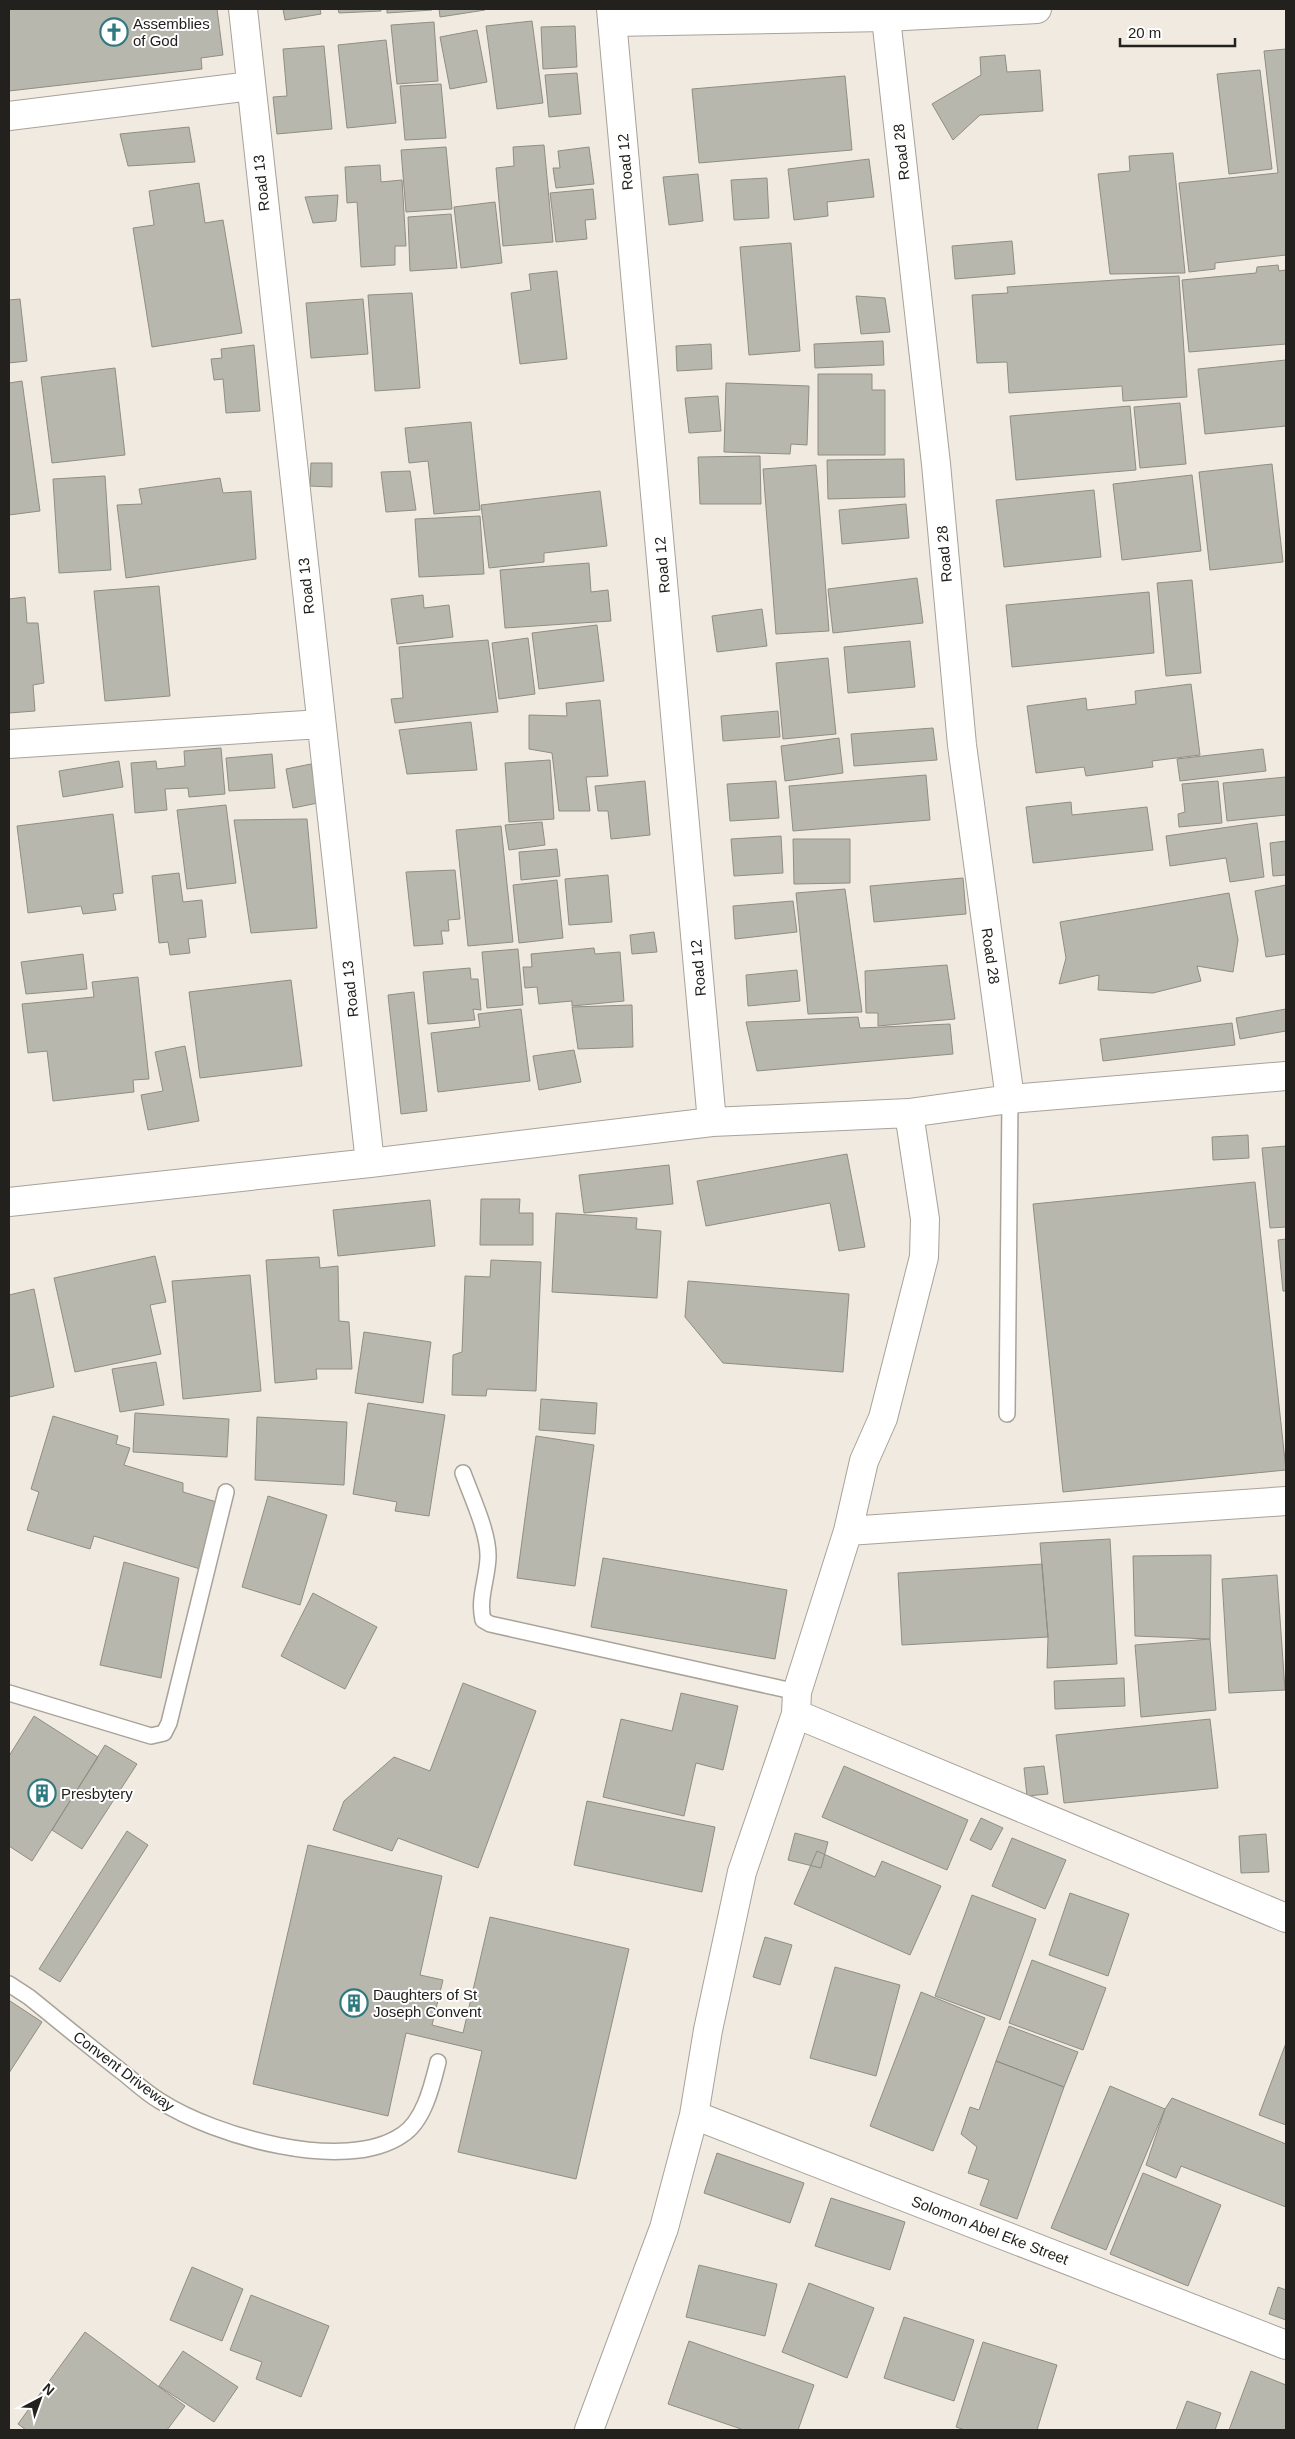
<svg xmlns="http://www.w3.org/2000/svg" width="1295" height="2439" font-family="Arial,sans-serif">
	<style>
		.building { fill: #b8b7ad; stroke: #8f8e83 }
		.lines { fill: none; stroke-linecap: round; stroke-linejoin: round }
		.service-casing { stroke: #a8a299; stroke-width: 18 }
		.minor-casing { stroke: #a8a299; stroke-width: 30 }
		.service { stroke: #fff; stroke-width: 15 }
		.minor { stroke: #fff; stroke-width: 28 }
		.labels { text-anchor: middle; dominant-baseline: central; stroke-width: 4; stroke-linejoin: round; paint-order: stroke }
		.poi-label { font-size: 15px; fill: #23211d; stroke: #fff; text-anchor: start }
		.street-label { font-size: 15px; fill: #23211d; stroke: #fff }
	</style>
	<rect width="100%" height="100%" fill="#f1eae0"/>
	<path class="building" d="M9,9H217L223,55L201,58L202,69L9,91Z
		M283,9H320L321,14L285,20Z
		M338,9H381V11L339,13Z
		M387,9H432V10L387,13Z
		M439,9H485V10L440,17Z
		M532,21L543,103L497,109L486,26Z
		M434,22L438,81L397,84L391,25Z
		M575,26L577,67L543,69L541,27Z
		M477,30L487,82L450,89L440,37Z
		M386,40L396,123L347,128L338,45Z
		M324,46L332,129L277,134L273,97L287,96L283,49Z
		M1286,49V255L1215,263V269L1189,272L1179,183L1278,173L1264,51Z
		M1005,55L1007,72L1040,70L1043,111L980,115L953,140L932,104L981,75L980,57Z
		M1260,70L1272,169L1229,174L1217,74Z
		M577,73L581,114L549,117L545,75Z
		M845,76L852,150L699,163L692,89Z
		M441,84L446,138L405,140L400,86Z
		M189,127L195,162L128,166L120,134Z
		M544,145L553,242L503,246L496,168L514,166L513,147Z
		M446,147L452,209L406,212L401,150Z
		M589,147L594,184L556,188L553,168H560L558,151Z
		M1173,153L1185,273L1110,274L1098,174L1130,171L1129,156Z
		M869,159L874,197L827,202L828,216L794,220L788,169Z
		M380,165L381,182L402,180L406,246H395V265L361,267L357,202L347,203L345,167Z
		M698,174L703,221L669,225L663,177Z
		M767,178L769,218L734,220L731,180Z
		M199,183L205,223L223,220L242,333L152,347L133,228L154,225L149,191Z
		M593,189L596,219L585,220L587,239L556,242L550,193Z
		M338,195L336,221L313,223L305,197Z
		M495,202L502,263L461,268L454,207Z
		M451,214L457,268L410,271L408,217Z
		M1012,241L1015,274L955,279L952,246Z
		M791,243L800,351L749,355L740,247Z
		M1278,265L1279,271L1286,270V344L1189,352L1182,280L1256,273L1257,267Z
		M557,271L567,359L520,364L511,293L531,290L529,274Z
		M1179,276L1187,397L1123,401L1122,386L1009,393L1007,362L977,363L972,295L1008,293L1007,287Z
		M412,293L420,388L375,391L368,295Z
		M856,296L885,298L890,332L861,334Z
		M20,299L27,361L9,363V300Z
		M363,299L368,354L311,358L306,303Z
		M883,341L884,365L815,368L814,344Z
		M711,344L712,369L677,371L676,346Z
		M254,345L260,411L226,413L223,379L214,380L211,359L222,358L221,349Z
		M1286,360V426L1205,434L1198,369Z
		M115,368L125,455L52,463L41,377Z
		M818,374H872V390H885V455H818Z
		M22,381L40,511L9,515V383Z
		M726,383L809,386L807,445L791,444L790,454L724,452Z
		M718,396L721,431L689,433L685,398Z
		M1180,403L1186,464L1140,468L1134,407Z
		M1130,406L1136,470L1016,480L1010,416Z
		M471,422L480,510L434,514L428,461L409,463L405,428Z
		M760,456L761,504H700L698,457Z
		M904,459L905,497L828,499L827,460Z
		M311,463H332V487L310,486Z
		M1272,464L1283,562L1210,570L1199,472Z
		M816,465L829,631L776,634L763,469Z
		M410,471L416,510L386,512L381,472Z
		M1192,475L1201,551L1122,560L1113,484Z
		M105,476L111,570L59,573L53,479Z
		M220,478L223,493L251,491L256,559L126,578L117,505L142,504L139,489Z
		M1094,490L1101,557L1004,567L996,500Z
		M600,491L607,546L544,553V562L489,568L481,505Z
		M906,504L909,538L842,544L839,510Z
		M480,516L484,574L419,577L415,519Z
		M589,563L591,592L608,590L611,621L505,628L500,570Z
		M917,578L923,623L833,633L828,589Z
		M1192,580L1201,673L1166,676L1157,583Z
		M159,586L170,696L105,701L94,591Z
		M1149,592L1154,653L1012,667L1006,605Z
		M423,595L424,608L449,605L453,637L397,644L391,599Z
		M25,597L27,623H38L44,683L33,685L35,711L9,713V599Z
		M762,609L767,646L717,652L712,616Z
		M597,625L604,681L539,689L532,633Z
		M528,638L535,694L499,699L492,643Z
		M488,640L498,712L395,723L391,699L403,698L399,647Z
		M910,641L915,687L848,693L844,647Z
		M828,658L836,734L783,739L776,663Z
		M1191,684L1200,755L1152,761L1153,767L1086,776L1084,767L1036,773L1027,706L1086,698L1087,710L1136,704L1135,691Z
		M600,700L608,776L586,777L590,811H559L552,753L529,749V715L567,716L566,703Z
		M778,711L780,737L723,741L721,716Z
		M471,722L477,770L407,774L399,730Z
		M933,728L937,760L854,766L851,734Z
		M839,738L843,773L785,781L781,746Z
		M221,748L225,794L189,797L188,788L165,789L167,810L135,813L131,763L156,761L157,769L185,766L184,751Z
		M1263,749L1266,771L1180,781L1177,759Z
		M272,754L275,788L229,791L226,758Z
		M550,760L554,819L509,822L505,763Z
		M119,761L123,787L63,797L59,771Z
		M311,764L318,803L293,808L286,769Z
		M926,775L930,820L793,831L789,786Z
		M1286,777V815L1227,821L1223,783Z
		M645,781L650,835L611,839L608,811H598L595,786Z
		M776,781L779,818L730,821L727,784Z
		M1218,781L1222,823L1179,827L1178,814L1185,812L1182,784Z
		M1071,802L1072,815L1147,807L1153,850L1033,863L1026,807Z
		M226,805L236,883L187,889L177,810Z
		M113,814L123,893L113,894L116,910L83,914L81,906L28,913L17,826Z
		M307,819L317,928L251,933L234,820Z
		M542,822L545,845L509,850L505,825Z
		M1257,823L1264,877L1230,882L1226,858L1170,866L1166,836Z
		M501,826L513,942L468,946L456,830Z
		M781,836L783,873L734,876L731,839Z
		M793,839H850V883L794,884Z
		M1286,841V875L1273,876L1270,843Z
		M557,849L560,876L521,880L519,852Z
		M455,870L460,919L448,920L449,931H441L443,944L414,946L406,872Z
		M179,873L183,902L202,900L206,937L188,939L190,953L170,955L168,942L159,943L152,876Z
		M608,875L612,922L569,925L565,879Z
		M963,878L966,914L874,922L870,886Z
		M557,880L563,938L519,943L513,885Z
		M1286,885V954L1266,957L1255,891Z
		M845,889L862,1012L808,1014L796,893Z
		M1229,893L1238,940L1233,972L1197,966L1201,981L1153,993L1098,990L1099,975L1059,984L1066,958L1060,922Z
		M793,901L797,932L735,939L733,906Z
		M654,932L657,952L632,954L630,935Z
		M594,948L595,954L620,952L624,1001L572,1006V1001L539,1004L537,987L525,988L523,967H532L531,954Z
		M518,949L523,1005L487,1008L482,952Z
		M83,954L87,989L26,994L21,962Z
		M947,965L955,1019L878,1026V1013H866L865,971Z
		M470,968L471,979H478L481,1010L473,1009L475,1020L428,1024L423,972Z
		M797,970L800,1001L748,1006L746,975Z
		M138,977L149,1079L133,1080L134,1092L53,1101L47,1051L28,1053L22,1004L94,997L92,982Z
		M291,980L302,1066L200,1078L189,992Z
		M414,992L427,1111L401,1114L388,995Z
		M632,1005L633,1047L578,1049L572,1007Z
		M521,1009L530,1081L438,1092L431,1033L480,1027L478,1014Z
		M1286,1009V1031L1240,1039L1236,1018Z
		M858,1017L860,1028L950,1024L953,1054L757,1071L746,1022Z
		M1232,1023L1235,1045L1103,1061L1100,1039Z
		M185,1046L199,1121L148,1130L141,1095L163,1091L155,1052Z
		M574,1050L581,1082L539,1090L533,1056Z
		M1248,1135L1249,1158L1213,1160L1212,1137Z
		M1286,1146V1227L1270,1228L1262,1148Z
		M847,1154L865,1247L839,1251L830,1203L706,1226L697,1181Z
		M669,1165L673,1204L584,1213L579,1175Z
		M1255,1182L1286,1470L1063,1492L1033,1204Z
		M481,1199H520L519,1213H533V1245H480Z
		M430,1200L435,1246L338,1256L333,1210Z
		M556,1213L637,1218L636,1229L661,1231L657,1298L552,1292Z
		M1286,1239V1291H1283L1278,1240Z
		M155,1256L166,1302L150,1305L161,1354L75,1372L54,1278Z
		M319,1257L320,1268L338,1266L339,1321L349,1322L352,1369H316L317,1379L275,1383L266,1260Z
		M491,1260L541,1262L536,1391L487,1389L486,1396L452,1395L453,1355L462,1352L465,1276L490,1277Z
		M250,1275L261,1391L183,1399L172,1281Z
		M688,1281L849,1294L843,1372L723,1363L685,1317Z
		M34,1289L54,1387L9,1397V1295Z
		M364,1332L431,1342L423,1403L355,1393Z
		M156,1362L164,1405L120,1412L112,1369Z
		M541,1399L597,1403L595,1434L539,1430Z
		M368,1403L445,1415L429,1516L395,1511L397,1502L353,1494Z
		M135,1413L229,1419L227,1457L133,1452Z
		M53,1416L118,1436L116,1444L130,1448L124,1465L183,1483V1492L220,1503L200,1569L94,1536L90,1549L27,1530L39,1492L31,1489Z
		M257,1417L347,1422L344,1485L255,1480Z
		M536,1436L594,1445L575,1586L517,1578Z
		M268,1496L327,1515L300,1605L242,1587Z
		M1110,1539L1117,1664L1047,1668L1048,1637L1040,1543Z
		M1211,1555L1210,1639L1135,1636L1133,1556Z
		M603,1558L787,1590L775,1659L591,1627Z
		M124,1562L179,1578L161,1678L100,1665Z
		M1042,1564L1048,1637L902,1645L898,1573Z
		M1277,1575L1285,1690L1229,1693L1222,1579Z
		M313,1593L377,1627L345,1689L281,1656Z
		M1210,1639L1216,1710L1141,1717L1135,1645Z
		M1124,1678L1125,1706L1055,1709L1054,1681Z
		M463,1683L536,1711L478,1868L398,1838L392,1851L333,1830L344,1801L394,1757L430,1771Z
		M681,1693L738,1706L723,1770L696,1763L684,1816L603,1797L621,1719L672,1731Z
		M34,1716L98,1757L32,1861L9,1846V1756Z
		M1210,1719L1218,1788L1064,1803L1056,1735Z
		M105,1745L137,1764L82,1849L52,1830Z
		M844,1766L968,1820L947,1870L822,1817Z
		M1044,1766L1048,1794L1027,1796L1024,1768Z
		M587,1801L715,1827L702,1892L574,1865Z
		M981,1818L1003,1828L991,1850L970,1840Z
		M127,1831L148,1845L60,1982L39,1969Z
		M795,1833L828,1842L821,1868L788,1860Z
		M1266,1834L1269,1872L1241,1873L1239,1836Z
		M1012,1838L1066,1860L1045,1909L992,1886Z
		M308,1845L442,1876L420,1975L443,1980L432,2025L463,2033L490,1917L629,1949L576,2179L458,2152L482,2051L406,2033L388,2116L253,2084Z
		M817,1851L875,1877L882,1861L941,1886L910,1955L794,1904Z
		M1070,1893L1129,1914L1108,1976L1049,1955Z
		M972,1895L1036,1919L1000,2020L935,1996Z
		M765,1937L792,1945L780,1985L753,1977Z
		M1032,1960L1106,1988L1083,2050L1009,2023Z
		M835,1967L900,1985L876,2076L810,2058Z
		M921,1992L985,2018L933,2151L870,2126Z
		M10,2001L42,2022L9,2073V2003Z
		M1009,2026L1078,2052L1064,2087L996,2061Z
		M1286,2043V2125L1259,2115Z
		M996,2061L1064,2087L1017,2219L980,2205L989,2180L968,2173L977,2147L961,2134L970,2107L979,2110Z
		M1110,2086L1165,2109L1106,2250L1051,2228Z
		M1172,2098L1286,2144V2207L1181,2166L1176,2178L1146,2165L1165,2109Z
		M717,2153L804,2183L790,2223L704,2193Z
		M1143,2173L1221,2205L1188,2286L1110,2254Z
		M831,2198L905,2222L890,2270L815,2246Z
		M699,2265L777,2284L765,2336L686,2317Z
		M192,2267L243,2289L222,2341L170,2320Z
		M809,2283L874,2308L847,2378L782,2352Z
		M1278,2287L1286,2290V2320L1269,2314Z
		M251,2295L329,2326L301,2397L256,2379L262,2362L230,2350Z
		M904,2317L974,2340L954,2401L884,2378Z
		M85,2332L185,2406L167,2430H26L18,2424Z
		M689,2341L814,2385L798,2430H744L668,2404Z
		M983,2342L1057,2365L1037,2430H965L956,2427Z
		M183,2351L238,2387L214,2422L159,2386Z
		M1251,2371L1286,2385V2430H1229Z
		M1187,2401L1221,2413L1215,2430H1176Z"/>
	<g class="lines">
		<g class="service-casing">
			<path id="service" d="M1007,1414L1010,1099
				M463,1473C472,1498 489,1533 488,1558C487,1580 478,1599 483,1620L490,1624L797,1692
				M9,1693L151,1736L164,1733L169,1723L226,1492
				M9,1984L29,1997C60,2022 90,2047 121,2071C134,2081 146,2093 160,2101C214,2136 345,2174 402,2135C424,2121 432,2086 438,2062"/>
		</g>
		<g class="minor-casing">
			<path id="minor" d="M243,9L370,1163
				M611,9L712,1122
				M885,9L936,464L962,745L1010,1099
				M612,22L886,17L1037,9
				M9,116L251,86
				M9,744L321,724
				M9,1202L370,1163L712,1122L909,1113L1010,1099L1286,1076
				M848,1531L1286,1501
				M796,1714L1286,1918
				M694,2115L1286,2345
				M589,2430L664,2228L694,2115L708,2030L742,1872L796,1714L797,1692L848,1531L864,1461L883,1418L924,1257L925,1219L909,1113"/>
		</g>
		<use href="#service" class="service"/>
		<use href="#minor" class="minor"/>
	</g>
	<defs>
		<g id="church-ring" transform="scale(1.4375)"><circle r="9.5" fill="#fff" stroke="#30797e" stroke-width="1.5"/><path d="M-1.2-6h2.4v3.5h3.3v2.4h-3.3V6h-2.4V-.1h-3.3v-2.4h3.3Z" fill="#30797e"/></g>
		<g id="building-ring" transform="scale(1.4375)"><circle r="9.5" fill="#fff" stroke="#30797e" stroke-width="1.5"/><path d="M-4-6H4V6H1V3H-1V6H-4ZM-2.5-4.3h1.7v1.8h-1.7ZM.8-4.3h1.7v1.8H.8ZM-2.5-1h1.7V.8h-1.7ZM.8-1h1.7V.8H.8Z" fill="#30797e"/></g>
	</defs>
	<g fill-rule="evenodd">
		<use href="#church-ring" x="114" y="32"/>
		<use href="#building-ring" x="42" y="1793"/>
		<use href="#building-ring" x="354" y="2003"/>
	</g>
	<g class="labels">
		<g class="poi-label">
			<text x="133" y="23">Assemblies<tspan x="133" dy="17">of God</tspan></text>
			<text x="61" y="1793">Presbytery</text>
			<text x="373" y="1994">Daughters of St<tspan x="373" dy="17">Joseph Convent</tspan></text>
		</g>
		<g class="street-label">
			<text transform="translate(901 152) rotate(-96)">Road 28</text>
			<text transform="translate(625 162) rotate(-95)">Road 12</text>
			<text transform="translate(261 183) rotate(-96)">Road 13</text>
			<text transform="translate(944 554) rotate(-95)">Road 28</text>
			<text transform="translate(662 565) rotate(-95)">Road 12</text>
			<text transform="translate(306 586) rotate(-96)">Road 13</text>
			<text transform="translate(991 956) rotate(82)">Road 28</text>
			<text transform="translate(698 968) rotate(-95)">Road 12</text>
			<text transform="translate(350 989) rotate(-96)">Road 13</text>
			<text transform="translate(124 2071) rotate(37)">Convent Driveway</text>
			<text transform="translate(990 2230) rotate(21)">Solomon Abel Eke Street</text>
		</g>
	</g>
	<rect width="1295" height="2439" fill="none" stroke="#23211d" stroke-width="20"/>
	<g transform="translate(40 2399) rotate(41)" stroke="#ffffff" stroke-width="4" paint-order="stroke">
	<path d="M0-4L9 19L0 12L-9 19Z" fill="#23211d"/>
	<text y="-8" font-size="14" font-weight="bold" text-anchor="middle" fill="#23211d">N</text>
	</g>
	<path d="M1120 38v8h115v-8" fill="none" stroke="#23211d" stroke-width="2.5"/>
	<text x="1128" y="38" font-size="15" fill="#23211d" stroke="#ffffff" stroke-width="4" paint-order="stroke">20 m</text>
</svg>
